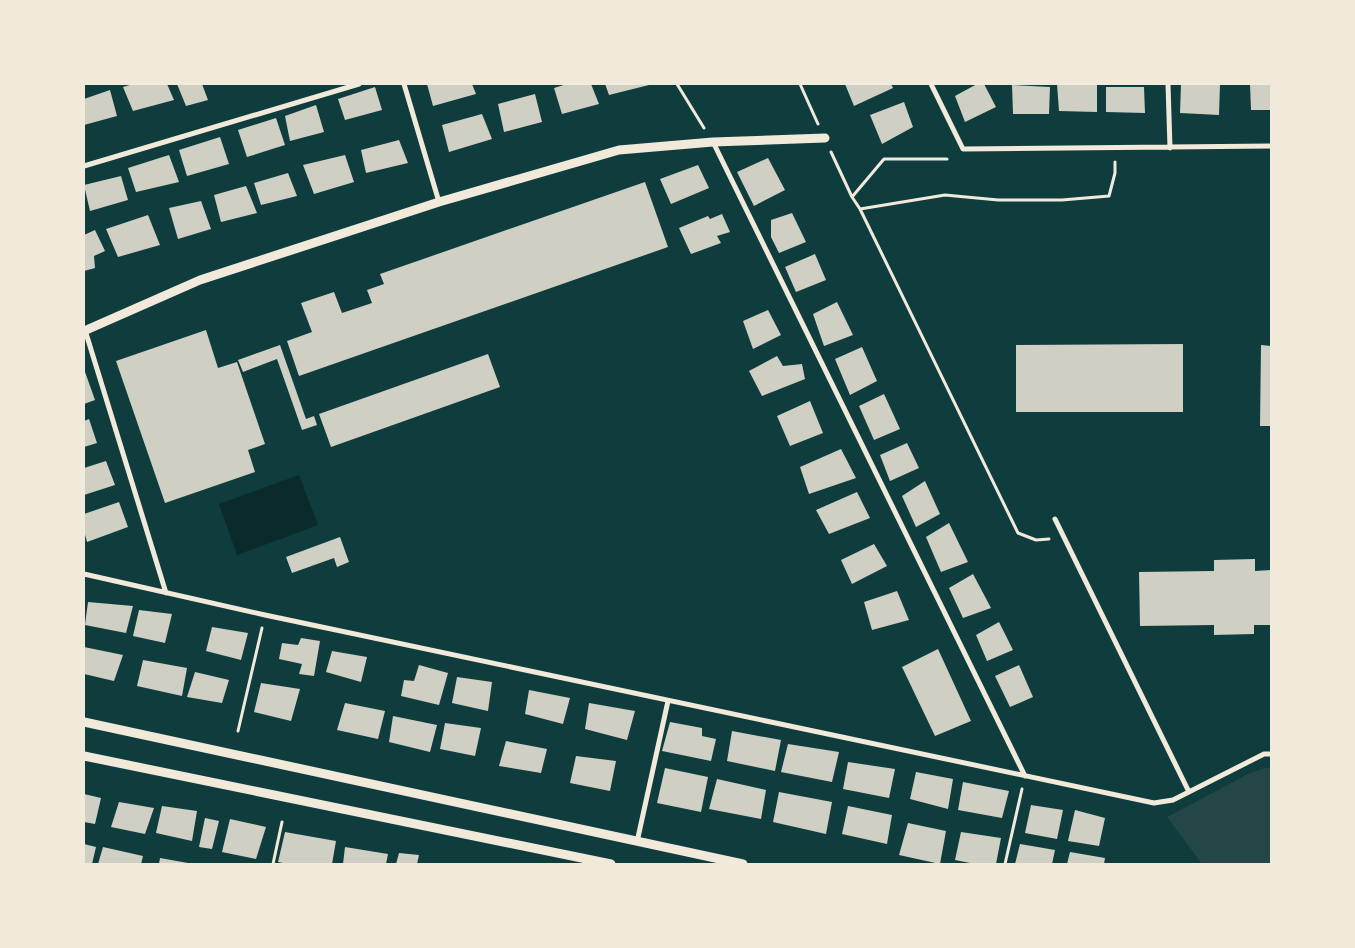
<svg xmlns="http://www.w3.org/2000/svg" width="1355" height="948" font-family="'Times New Roman',serif">
	<style>
		.green { fill: #244646 }
		.water { fill: #0a2a2b }
		.building { fill: #cfcfc3 }
		.lines { fill: none; stroke-linecap: round; stroke-linejoin: round }
		.path { stroke: #f1e9da; stroke-width: 3 }
		.minor { stroke: #f1e9da; stroke-width: 5 }
		.tertiary { stroke: #f1e9da; stroke-width: 9 }
	</style>
	<rect width="100%" height="100%" fill="#0f3d3e"/>
	<path class="green" d="M1265,768H1271V864H1202L1167,817L1250,773Z"/>
	<path class="water" d="M299,475L318,525L237,555L219,504Z"/>
	<path class="building" d="M133,84H167L174,100L133,111L123,87Z
		M177,84H202L208,100L186,106Z
		M427,84H472L476,94L433,106Z
		M567,84H591L599,104L562,114L554,88Z
		M605,84H653L609,95Z
		M845,84H891L893,88L854,106Z
		M977,84H984L996,107L965,122L955,96Z
		M1057,84L1097,85V112L1059,111Z
		M1181,84H1220L1219,115L1180,113Z
		M1250,84H1271V110H1251Z
		M1012,85L1050,87L1049,114H1013Z
		M375,87L382,110L345,120L338,99Z
		M1106,87H1144L1145,113L1106,112Z
		M110,90L117,116L84,125V99Z
		M535,94L542,122L504,132L498,104Z
		M904,102L913,127L882,144L870,115Z
		M316,105L324,132L290,141L285,116Z
		M482,114L492,139L449,152L442,125Z
		M276,118L285,145L247,157L238,130Z
		M220,137L229,164L187,176L179,150Z
		M399,140L408,163L366,173L361,150Z
		M169,155L179,182L136,192L128,168Z
		M345,155L354,182L314,194L303,165Z
		M768,158L785,190L754,206L737,172Z
		M698,165L709,188L671,204L660,179Z
		M288,173L297,196L261,205L254,183Z
		M121,176L128,200L90,211L84,185Z
		M645,182L668,247L299,376L287,341L312,332L301,303L334,292L342,313L372,303L367,290L384,284L380,274Z
		M246,186L257,213L221,222L214,195Z
		M201,201L211,229L178,239L169,208Z
		M792,213L806,242L779,253L771,237V220Z
		M722,214L730,232L717,236L721,243L691,254L679,228L708,216L710,219Z
		M148,215L160,245L118,257L106,229Z
		M95,230L105,251L94,256L95,268L84,271V235Z
		M815,254L826,280L796,292L785,267Z
		M837,302L853,335L824,346L813,314Z
		M768,310L781,335L753,349L743,321Z
		M206,330L218,368L237,362L265,444L248,450L255,472L165,503L116,361Z
		M1183,344V412H1016V345Z
		M280,345L306,419L314,416L317,425L302,430L277,359L243,372L238,360Z
		M1261,345L1271,346V426H1260Z
		M862,347L877,381L850,395L835,359Z
		M488,354L500,387L331,447L319,414Z
		M777,356L783,366L802,364L805,379L762,396L749,371Z
		M84,369L95,400L84,404Z
		M884,394L900,429L874,440L859,406Z
		M810,401L823,433L790,446L777,416Z
		M89,419L97,443L84,447V421Z
		M907,443L919,468L890,481L880,455Z
		M841,449L856,478L809,494L800,467Z
		M106,461L115,485L84,495V468Z
		M925,481L940,514L916,527L902,496Z
		M857,492L870,518L829,534L816,510Z
		M119,502L128,527L87,542L84,531V514Z
		M949,523L968,562L941,572L926,537Z
		M340,537L349,562L337,567L334,558L292,573L286,557Z
		M874,544L887,566L852,584L841,560Z
		M1255,559V571L1271,570V625H1254V634L1214,635V625L1140,626L1139,572L1214,571V560Z
		M973,574L991,608L963,618L949,588Z
		M897,591L909,620L872,630L864,602Z
		M88,602L133,606L126,633L85,625Z
		M139,610L172,614L165,643L133,636Z
		M999,622L1013,650L987,661L976,635Z
		M212,627L248,633L241,660L206,651Z
		M301,638L320,641L314,676L299,674L302,664L279,659L282,643L298,645Z
		M84,647L123,655L114,681L84,674Z
		M938,649L971,721L935,736L902,667Z
		M332,651L367,657L361,682L326,672Z
		M143,660L187,668L182,696L137,686Z
		M419,665L448,673L439,705L401,696L404,680L414,681Z
		M1019,665L1033,697L1010,707L995,676Z
		M195,672L229,680L222,703L187,697Z
		M457,677L492,682L488,711L452,703Z
		M261,683L300,689L291,721L254,712Z
		M529,690L570,698L563,724L525,714Z
		M345,703L385,711L378,739L337,730Z
		M589,703L635,711L627,740L585,729Z
		M393,716L437,725L430,752L389,742Z
		M670,722L702,728V736L716,739L711,761L662,751Z
		M445,723L481,728L475,756L440,749Z
		M732,731L781,740L775,771L727,761Z
		M506,741L547,749L541,773L499,766Z
		M788,744L839,752L832,782L781,772Z
		M576,756L616,761L610,791L570,783Z
		M848,762L895,769L889,798L843,789Z
		M665,768L708,777L701,812L657,803Z
		M916,772L953,779L948,809L910,799Z
		M717,779L766,790L761,819L709,809Z
		M963,782L1009,791L1002,818L958,810Z
		M779,792L832,802L826,834L773,822Z
		M84,794L101,798L95,824L84,822Z
		M119,802L154,808L145,834L111,827Z
		M1031,805L1063,810L1057,839L1025,833Z
		M162,806L197,811L192,841L156,833Z
		M848,806L892,815L887,844L842,834Z
		M1075,810L1105,818L1099,846L1068,841Z
		M205,818L219,821L212,849L199,847Z
		M230,819L266,827L256,859L222,852Z
		M908,823L946,831L940,864L899,855Z
		M285,832L336,841L332,864H288L278,862Z
		M961,832L1001,838L996,864H975L955,860Z
		M84,844L96,847L92,864H84Z
		M1020,844L1055,850L1052,864H1015Z
		M103,847L143,856L141,864H98Z
		M345,847L388,854L386,864H343Z
		M1070,852L1105,858L1104,864H1067Z
		M399,853L419,855L417,864H396Z
		M160,858L188,863V864H159Z"/>
	<g class="lines">
		<path class="path" d="M677,84L704,128
			M800,84L818,124
			M831,152L852,197L860,209L1018,533L1036,540L1049,539
			M852,197L884,159H947
			M860,209L945,195L998,200H1062L1109,196L1115,173V162
			M238,731L262,628
			M273,864L282,822
			M1005,864L1022,789"/>
		<path class="minor" d="M404,84L439,202
			M931,84L963,149L1271,146
			M1168,84L1170,148
			M713,142L1025,776
			M84,166L359,84
			M85,330L166,593
			M1055,519L1189,792
			M84,574L265,615L1154,803L1173,800L1264,754H1271
			M637,842L668,701"/>
		<path class="tertiary" d="M84,331L200,280L439,202L619,150L713,142L825,138
			M84,722L743,864
			M84,756L611,864"/>
	</g>
	<rect width="1355" height="948" fill="none" stroke="#f1e9da" stroke-width="170"/>
</svg>
